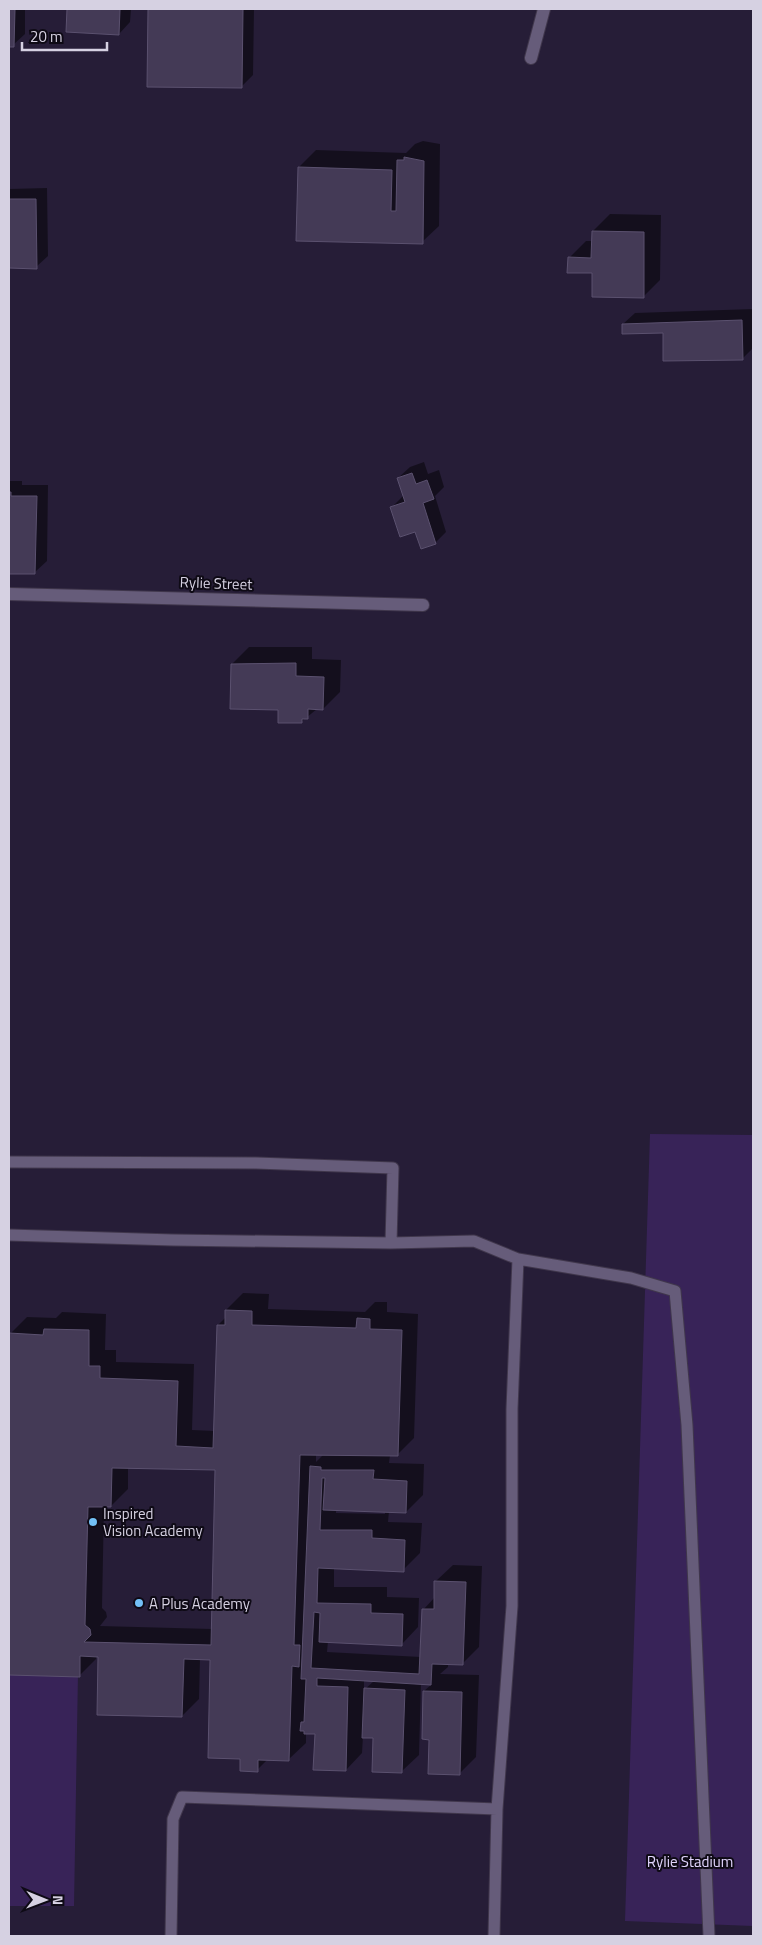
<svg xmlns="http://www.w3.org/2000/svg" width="762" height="1945" font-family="'Titillium Web',sans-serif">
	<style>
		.green { fill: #382358 }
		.shadow { fill: #0007; fill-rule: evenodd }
		.building { fill: #443a56; stroke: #5b516f; fill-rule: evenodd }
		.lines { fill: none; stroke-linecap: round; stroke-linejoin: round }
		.lane-casing { stroke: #40374c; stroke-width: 13 }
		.street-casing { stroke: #40374c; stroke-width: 14 }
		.lane { stroke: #665c7a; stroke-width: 11 }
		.street { stroke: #665c7a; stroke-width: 12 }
		.poi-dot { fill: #73c0f6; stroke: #0e0a15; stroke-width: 2 }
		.labels { text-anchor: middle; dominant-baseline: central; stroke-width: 4; stroke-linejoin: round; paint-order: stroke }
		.street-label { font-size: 15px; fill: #d6d1e2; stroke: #0e0a15 }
		.poi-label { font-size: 15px; fill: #d6d1e2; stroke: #0e0a15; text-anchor: start }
		.park-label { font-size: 15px; fill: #e1d4fd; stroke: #0e0a15 }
	</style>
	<rect width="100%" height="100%" fill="#261d37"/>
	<path class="green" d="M650,1134L753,1135V1926L625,1921Z
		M9,1670L78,1673L74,1906H9Z"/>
	<path class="shadow" d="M9,9H25V34L13,45H9Z
		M69,9H131L130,22L119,34L68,31Z
		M150,9H254L253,75L241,87L148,86Z
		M423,141L440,144L439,226L422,242L299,167L316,150L406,153L415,144Z
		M47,188L48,256L36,267H9V189Z
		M610,214L661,215L660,280L643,297L569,258L586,241H593V231Z
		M753,309V348L742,359L664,332L623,324L635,313Z
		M424,462L428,474L439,470L444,487L435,496L446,532L435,543L416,531L392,507L404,495L398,478L410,467Z
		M9,481H22V485H48L47,561L35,572H9Z
		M249,647H312V659L341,660L340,692L323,709H317L301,722L279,709L232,664Z
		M243,1293L269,1294L268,1309L365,1312L375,1302H387V1312L418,1314L414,1438L397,1455H390L389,1463L424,1464L423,1495L406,1512L389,1511L388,1522L422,1523L420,1553L403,1570L334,1568V1587H387V1597L419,1598L418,1627L402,1644L328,1641L327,1652L421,1657L423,1610L435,1597L436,1581L453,1565L482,1566L479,1647L462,1664H448V1667L440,1674L479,1675L476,1757L459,1774L430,1739L424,1691L432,1684L421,1683L419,1755L402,1771L374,1737L363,1736L362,1753L346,1770L316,1733H306V1743L289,1759H268L257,1770L242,1758L212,1659L200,1658L199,1699L182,1716L100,1656H96V1659L79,1676L9,1674L10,1334L27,1317L56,1318L62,1312L106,1314L105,1350H116V1362L194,1364L192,1430L215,1431L218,1325L226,1317V1310ZM316,1454H324L316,1462ZM128,1467L216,1469L212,1629L100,1626L107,1617L106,1612L102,1608L104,1506H111L128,1489ZM336,1509L385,1511V1514L336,1513ZM364,1680L374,1681L364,1690Z"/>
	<path class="building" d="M9,9H15L14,47H9Z
		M67,9H120L119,35L66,32Z
		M148,9H243L242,88L147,87Z
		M404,157L424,161L423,244L296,241L298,167L392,170L391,211H396L397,160H404Z
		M9,199H36L37,269L9,268Z
		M592,231L644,232V298L592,297V273H567L568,257L591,258Z
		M742,320L743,360L663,361V333L622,334V324Z
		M412,473L416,484L427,480L434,499L423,503L436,544L421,549L415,532L400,537L390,507L405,502L397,478Z
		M9,492H11V496H37L35,574H9Z
		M296,663V676L324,677L323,710L308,709V719H302V723H278V710L230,709L231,664Z
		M225,1310L252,1311V1325L356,1328L357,1318L370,1319V1329L402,1330L398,1456L300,1455L294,1645H300L299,1667L292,1666L289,1761L258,1760V1772L240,1771V1759L208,1758L210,1660L184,1659L182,1717L97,1715L98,1657L80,1656V1677L9,1675V1333L43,1335L44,1329L89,1330V1366H100V1378L178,1381L176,1446L213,1448L217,1325H225ZM112,1468L215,1470L211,1645L84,1642L91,1635L90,1629L85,1625L88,1507H111Z
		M310,1466L321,1467V1470H374L373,1479L407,1481L406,1513L323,1510L325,1478H322L320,1530H372V1538L405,1540L404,1572L318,1568L317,1603L371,1604V1613L403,1614L402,1646L319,1642L320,1613L314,1612L311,1668L419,1674L422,1609H434V1581L466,1582L463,1665L432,1664L431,1685L317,1678V1686L348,1687L346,1771L313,1770L315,1734H304V1731H300L301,1722H304L306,1679H301Z
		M364,1688L405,1690L402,1773L372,1772L373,1738H362Z
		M423,1691L462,1692L460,1775L428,1774L429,1740L422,1739Z"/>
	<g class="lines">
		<g class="lane-casing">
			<path id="lane" d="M9,1162L256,1163L393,1168L391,1243
				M9,1235L173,1240L391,1243L474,1241L518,1259
				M171,1936L173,1819L182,1797L497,1809
				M494,1936L497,1809L512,1606V1409L518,1259L631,1278L675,1291L687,1425L709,1936"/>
		</g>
		<g class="street-casing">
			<path id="street" d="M531,58L544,9
				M9,594L423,605"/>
		</g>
		<use href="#lane" class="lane"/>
		<use href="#street" class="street"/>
	</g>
	<g class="poi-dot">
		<circle cx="93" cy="1522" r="5"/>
		<circle cx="139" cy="1603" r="5"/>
	</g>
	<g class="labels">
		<g class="street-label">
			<text transform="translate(216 583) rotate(2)">Rylie Street</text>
		</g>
		<g class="poi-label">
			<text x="103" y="1513">Inspired<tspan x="103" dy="17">Vision Academy</tspan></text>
			<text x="149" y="1603">A Plus Academy</text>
		</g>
		<g class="park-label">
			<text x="690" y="1861">Rylie Stadium</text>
		</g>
	</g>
	<rect width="762" height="1945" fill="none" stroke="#d6d1e2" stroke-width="20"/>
	<g transform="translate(45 1900) rotate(91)" stroke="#0e0a15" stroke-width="4" paint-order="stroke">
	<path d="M0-4L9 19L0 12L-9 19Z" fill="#d6d1e2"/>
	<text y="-8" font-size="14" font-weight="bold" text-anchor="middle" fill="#d6d1e2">N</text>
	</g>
	<path d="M22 42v8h85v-8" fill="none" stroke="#d6d1e2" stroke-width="2.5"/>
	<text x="30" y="42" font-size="15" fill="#d6d1e2" stroke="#0e0a15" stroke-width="4" paint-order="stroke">20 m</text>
</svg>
